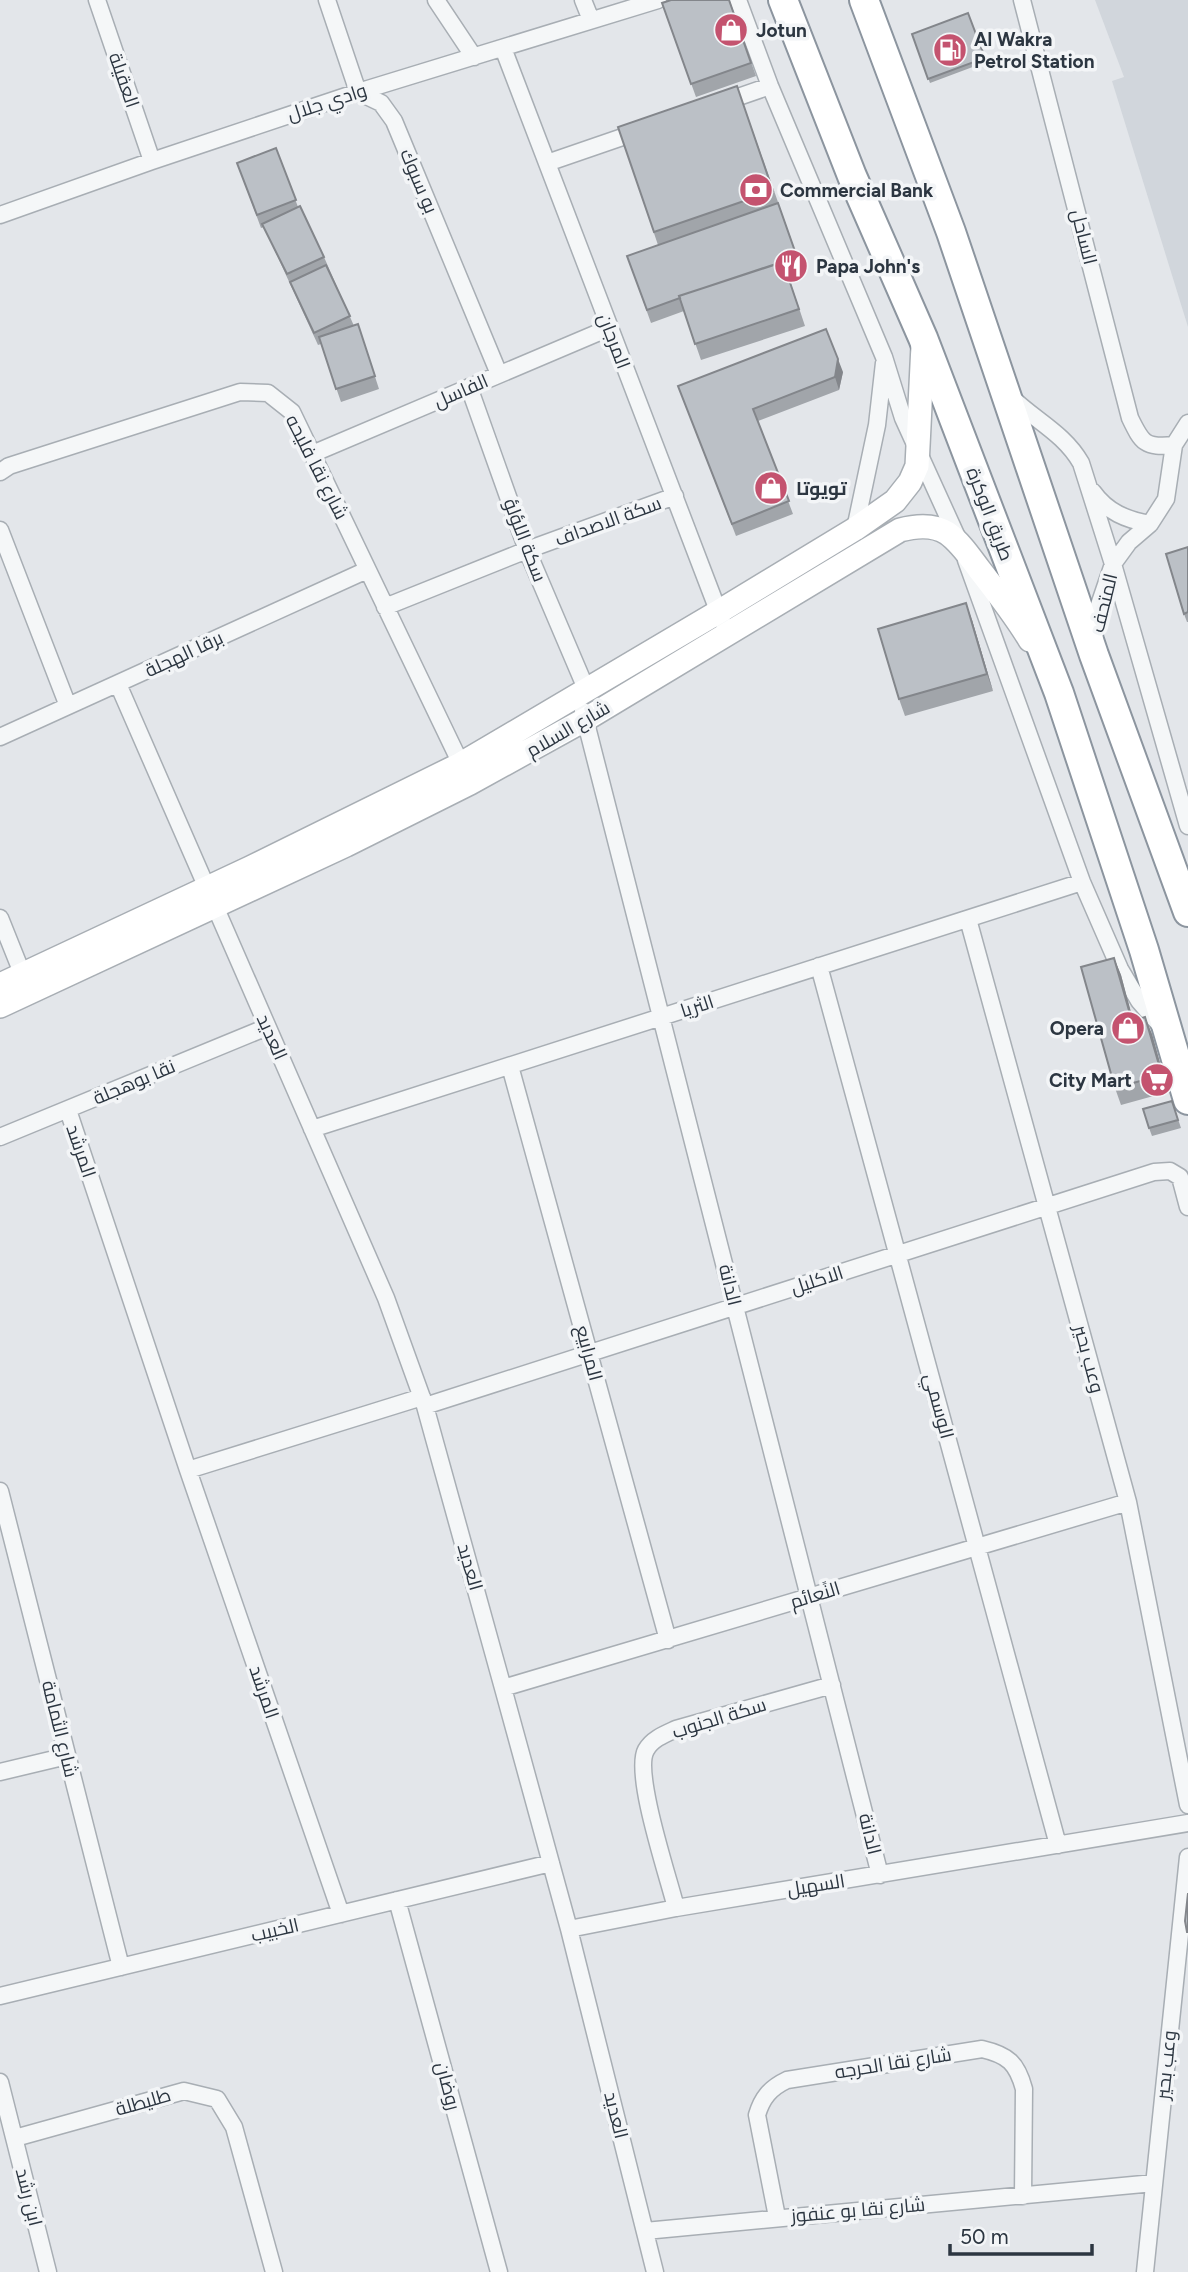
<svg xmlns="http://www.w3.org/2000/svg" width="1188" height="2272" font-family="Figtree,Cairo,sans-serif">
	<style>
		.built { fill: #d1d6dc }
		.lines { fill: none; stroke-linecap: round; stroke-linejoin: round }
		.street-casing { stroke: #a8aeb4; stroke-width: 19 }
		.secondary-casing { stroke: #a8aeb4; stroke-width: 26 }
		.highway-casing { stroke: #8c959f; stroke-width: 32 }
		.street { stroke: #f5f7f8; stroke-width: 16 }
		.secondary { stroke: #fff; stroke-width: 23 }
		.highway { stroke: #fff; stroke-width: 28 }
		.wall { fill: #a1a5aa }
		.shaded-wall { fill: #83868b }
		.building { fill: #bbc0c6; stroke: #83868b; stroke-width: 2 }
		.labels { text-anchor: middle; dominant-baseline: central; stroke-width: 7; stroke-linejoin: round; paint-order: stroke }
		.poi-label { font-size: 19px; font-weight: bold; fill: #2c3641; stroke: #f3f5f7; text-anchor: start }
		.street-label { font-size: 19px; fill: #2c3641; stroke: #f3f5f7 }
	</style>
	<rect width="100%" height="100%" fill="#e3e6ea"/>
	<path class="built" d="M1095,0H1188V327L1112,81L1124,77Z"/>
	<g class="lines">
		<g class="street-casing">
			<path id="street" d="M97,0L152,161
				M327,0L358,92L381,103L394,121L499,374
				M436,0L474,57
				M583,0L591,20
				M738,0L770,86L884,357L903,418L958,539
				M1022,0L1130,418C1142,443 1145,448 1174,445
				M503,48L722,621
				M721,103L770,86
				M547,163L640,131
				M0,215L152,161L358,92L658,0
				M469,387L527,550L587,691
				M1010,396C1034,420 1064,433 1081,463L1113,564L1188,826
				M312,454L609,328
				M0,472L9,466L240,392L268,393L292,412L461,764
				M1093,492C1107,512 1127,520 1150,524
				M855,529L877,425L884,363
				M0,530L68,706
				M966,560L1082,882L1120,969L1139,1001L1160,1025
				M385,607L527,550L675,496
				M1094,639L1098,608L1113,564L1129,542L1150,524L1166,499L1174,445L1188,423
				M118,684L386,1298L425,1406L503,1688L569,1929L655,2272
				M583,711L880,1875
				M0,737L367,570
				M0,918L26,983
				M968,919L1128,1502L1188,1805
				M819,966L1058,1845
				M510,1066L668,1640
				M68,1110L188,1470L341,1914
				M312,1129L1082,882
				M0,1137L267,1027
				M425,1406L1154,1172L1170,1171L1180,1177L1188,1207
				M188,1470L422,1397
				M0,1491L121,1967
				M503,1688L1128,1502
				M0,1772L67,1756
				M397,1900L499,2272
				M676,1908C669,1879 633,1773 646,1750C652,1739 665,1734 676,1729L832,1685
				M569,1929L676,1908L1188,1823
				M0,1996L551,1863
				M0,2082L48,2272
				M15,2138L184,2091L217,2099L234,2127L274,2272
				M777,2217L757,2115C762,2098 770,2088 787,2080L982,2049C1008,2055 1017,2063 1024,2089L1023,2196
				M645,2231L1154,2183
				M1145,2272L1188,1857"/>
		</g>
		<g class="secondary-casing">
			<path id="secondary" d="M0,985L250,868L461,764L720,611L855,529L895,501L910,482L917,466L923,345
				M0,1006L346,845L470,783L586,719L900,530C915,526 933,524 947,533C960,542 970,557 979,569C997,592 1015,615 1030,640"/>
		</g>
		<g class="highway-casing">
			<path id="highway" d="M783,0L852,176L923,338L1059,693L1144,950L1188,1100
				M864,0L951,232L1094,655L1188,912"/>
		</g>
		<use href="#street" class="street"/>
		<use href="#secondary" class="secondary"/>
		<use href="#highway" class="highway"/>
	</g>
	<path class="wall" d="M729,0L756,76L696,97L662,3Z
		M912,34L985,58L986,62L930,83Z
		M737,86L802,270L788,275L805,326L701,360L684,311L651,323L627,256L658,245L618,127Z
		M276,148L298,207L324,257L354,326L358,324L379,389L341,402L321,344L318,345L264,227L261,228L237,163Z
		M843,372L839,390L758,421L793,514L736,536L678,386Z
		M1188,547V622H1187L1184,614Z
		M972,620L993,691L905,716L899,699Z
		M1114,958L1121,975L1133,1021L1152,1034L1168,1092L1121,1105L1115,1088Z
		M1172,1101L1181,1128L1152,1136L1149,1128Z"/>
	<path class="shaded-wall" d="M838,359L843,372L839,390L835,377Z
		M966,603L972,620L993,691L987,674Z
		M1114,958L1121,975L1138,1038L1132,1021Z
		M1145,1017L1152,1034L1168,1092L1162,1075Z"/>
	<path class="building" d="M671,0H729L751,63L691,84L662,3Z
		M968,13L985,58L928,79L912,34Z
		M737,86L773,191L654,232L618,127Z
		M276,148L296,200L257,215L237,163Z
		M778,203L797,257L679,296L680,298L647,310L627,256Z
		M300,206L324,257L287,274L262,224Z
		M783,262L799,309L695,344L679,296Z
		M326,265L350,316L314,333L290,282Z
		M358,324L375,376L336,389L319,337Z
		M826,329L838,359L835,377L753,409L789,501L732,524L678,386Z
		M1188,547V612L1184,614L1166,554Z
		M966,603L987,674L899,699L878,629Z
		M1114,958L1132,1021L1145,1017L1162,1075L1115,1088L1081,967Z
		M1172,1101L1178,1120L1149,1128L1143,1109Z
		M1188,1893V1932H1187L1185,1921Z"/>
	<defs>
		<g id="shop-disc" transform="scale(1.75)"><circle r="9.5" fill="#c4536f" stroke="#f3f5f7"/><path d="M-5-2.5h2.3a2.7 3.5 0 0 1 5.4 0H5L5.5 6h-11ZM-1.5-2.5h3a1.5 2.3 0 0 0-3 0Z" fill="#fff"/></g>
		<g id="fuel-disc" transform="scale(1.75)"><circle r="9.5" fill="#c4536f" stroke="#f3f5f7"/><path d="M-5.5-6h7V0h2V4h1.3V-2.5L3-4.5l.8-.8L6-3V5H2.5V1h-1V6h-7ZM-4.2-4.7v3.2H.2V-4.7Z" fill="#fff"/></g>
		<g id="bank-disc" transform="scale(1.75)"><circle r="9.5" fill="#c4536f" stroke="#f3f5f7"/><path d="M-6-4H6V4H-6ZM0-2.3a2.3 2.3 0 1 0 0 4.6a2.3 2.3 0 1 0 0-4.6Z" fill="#fff"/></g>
		<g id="restaurant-disc" transform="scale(1.75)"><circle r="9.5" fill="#c4536f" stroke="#f3f5f7"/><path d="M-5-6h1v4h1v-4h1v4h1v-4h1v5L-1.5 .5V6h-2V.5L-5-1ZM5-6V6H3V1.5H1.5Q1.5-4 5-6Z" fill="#fff"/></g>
		<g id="supermarket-disc" transform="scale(1.75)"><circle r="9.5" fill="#c4536f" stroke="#f3f5f7"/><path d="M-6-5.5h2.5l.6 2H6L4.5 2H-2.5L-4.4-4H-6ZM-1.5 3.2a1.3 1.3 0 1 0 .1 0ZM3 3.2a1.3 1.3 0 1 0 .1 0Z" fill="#fff"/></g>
	</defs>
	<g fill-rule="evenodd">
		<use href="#shop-disc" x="731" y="30"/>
		<use href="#fuel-disc" x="950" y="50"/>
		<use href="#bank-disc" x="756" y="190"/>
		<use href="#restaurant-disc" x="791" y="266"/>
		<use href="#shop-disc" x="771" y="488"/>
		<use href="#shop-disc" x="1128" y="1028"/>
		<use href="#supermarket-disc" x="1157" y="1080"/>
	</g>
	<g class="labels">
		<g class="poi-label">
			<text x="756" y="30">Jotun</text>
			<text x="974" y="39">Al Wakra<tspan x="974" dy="22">Petrol Station</tspan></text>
			<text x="780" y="190">Commercial Bank</text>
			<text x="816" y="266">Papa John's</text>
			<text x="796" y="488">تويوتا</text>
			<text x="1104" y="1028" text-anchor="end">Opera</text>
			<text x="1132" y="1080" text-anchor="end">City Mart</text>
		</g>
		<g class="street-label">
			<text transform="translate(124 80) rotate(71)">العقيلة</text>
			<text transform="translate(327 102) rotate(-18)">وادي جلال</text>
			<text transform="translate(419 181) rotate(67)">بو سبوك</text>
			<text transform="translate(1084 237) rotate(76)">الساحل</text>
			<text transform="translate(614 341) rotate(69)">المرجان</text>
			<text transform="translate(461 391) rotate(-23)">الفاسل</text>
			<text transform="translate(317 467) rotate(63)">شارع نقا فليحه</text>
			<text transform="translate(990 514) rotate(69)">طريق الوكرة</text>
			<text transform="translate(608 521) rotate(-20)">سكة الاصداف</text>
			<text transform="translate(525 540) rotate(69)">سكة اللؤلؤ</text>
			<text transform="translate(1104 603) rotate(-76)">المتحف</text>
			<text transform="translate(184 654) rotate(-25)">برقا الهجلة</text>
			<text transform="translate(568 729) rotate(-30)">شارع السلام</text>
			<text transform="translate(697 1006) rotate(-18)">الثريا</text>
			<text transform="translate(272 1037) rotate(66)">العديد</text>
			<text transform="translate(134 1082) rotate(-23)">نقا بوهجلة</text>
			<text transform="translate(81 1151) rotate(71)">المرشد</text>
			<text transform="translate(817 1280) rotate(-18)">الاكليل</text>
			<text transform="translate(730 1285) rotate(76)">الدانة</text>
			<text transform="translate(589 1353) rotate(75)">المرابيع</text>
			<text transform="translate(1089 1359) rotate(75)">وعب بحير</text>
			<text transform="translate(939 1406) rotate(75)">الوسمي</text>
			<text transform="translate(470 1567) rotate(74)">العديد</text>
			<text transform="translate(815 1595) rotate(-17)">النًعائم</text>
			<text transform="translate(264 1692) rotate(71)">المرشد</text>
			<text transform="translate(719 1718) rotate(-17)">سكة الجنوب</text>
			<text transform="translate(60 1729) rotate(76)">شارع الثمامة</text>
			<text transform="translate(870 1834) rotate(76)">الدانة</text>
			<text transform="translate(816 1885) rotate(-9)">السهيل</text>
			<text transform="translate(275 1930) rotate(-13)">الخبيب</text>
			<text transform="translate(893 2063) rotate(-9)">شارع نقا الحرجه</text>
			<text transform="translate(1166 2065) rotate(-84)">وعب بحير</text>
			<text transform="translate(448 2086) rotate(75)">روضان</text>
			<text transform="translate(143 2102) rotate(-16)">طليطلة</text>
			<text transform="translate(616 2115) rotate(76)">العديد</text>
			<text transform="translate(29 2197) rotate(76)">ابن رشد</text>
			<text transform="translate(858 2210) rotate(-5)">شارع نقا بو عنفوز</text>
		</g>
	</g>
	<path d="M950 2244v10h142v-10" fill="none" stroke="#2c3641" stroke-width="3.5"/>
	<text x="960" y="2244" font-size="21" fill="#2c3641" stroke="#f3f5f7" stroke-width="5" paint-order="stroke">50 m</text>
</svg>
